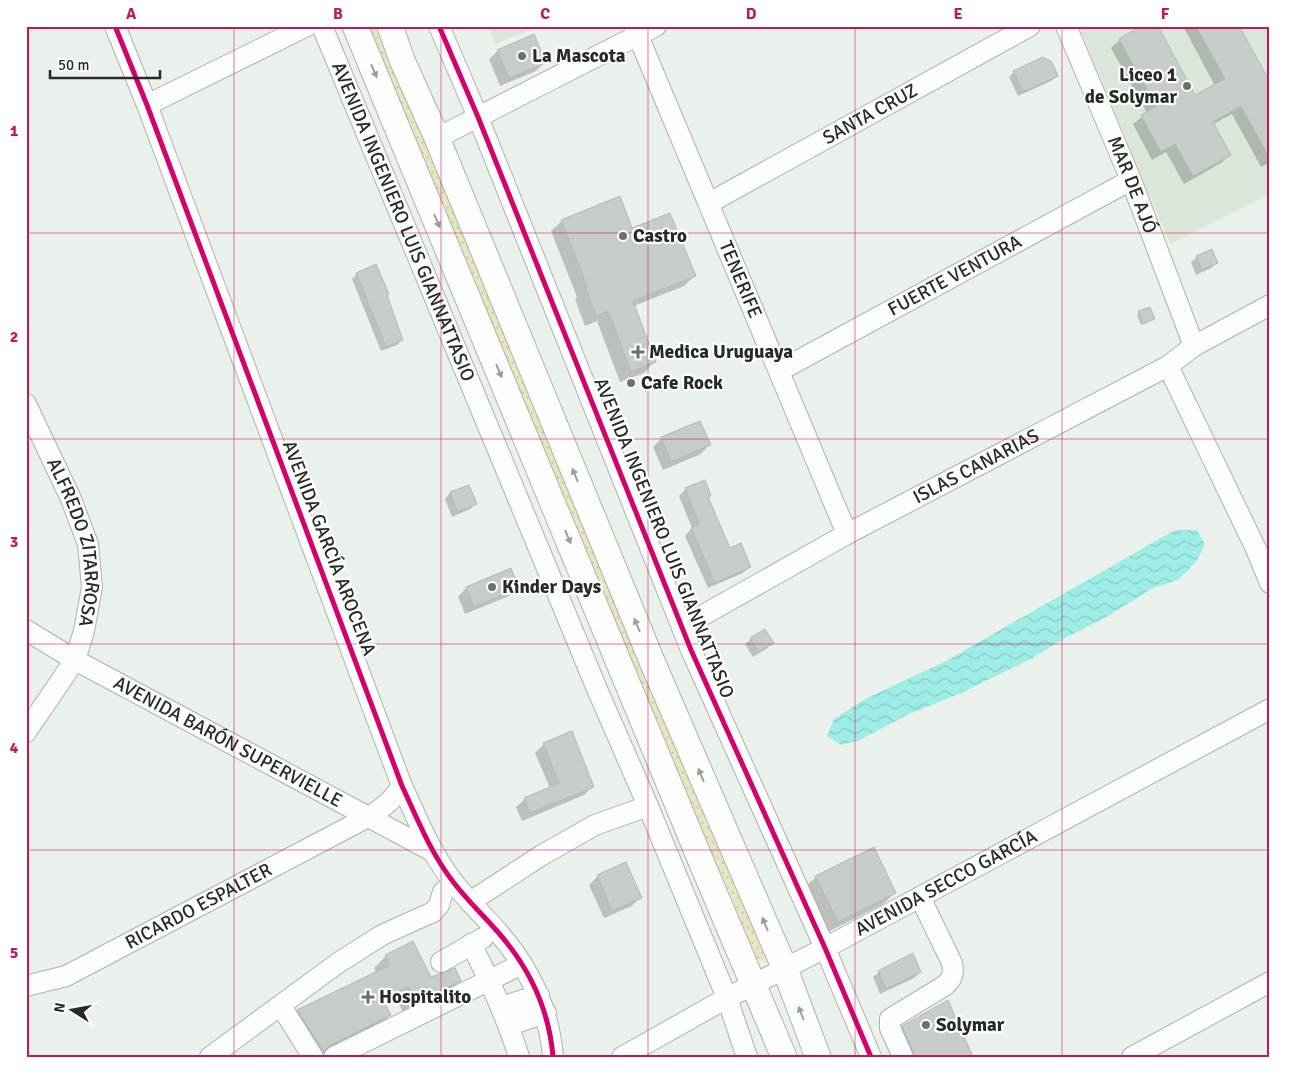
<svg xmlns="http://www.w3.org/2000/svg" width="1296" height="1083" font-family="Signika,sans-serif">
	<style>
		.built { fill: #dae6da }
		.grass { fill: url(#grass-dots) }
		.water { fill: url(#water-waves) }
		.shadow { fill: #0003 }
		.building { fill: #c6ccc7; stroke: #b4b9b5 }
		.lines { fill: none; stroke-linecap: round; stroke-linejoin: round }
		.minor-casing { stroke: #aeb2ae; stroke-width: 22 }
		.major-casing { stroke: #aeb2ae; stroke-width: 27 }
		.minor { stroke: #fcfdfc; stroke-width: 20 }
		.major { stroke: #fcfdfc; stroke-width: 25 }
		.cycleway-casing { stroke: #fff; stroke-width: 8 }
		.cycleway { stroke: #d6006c; stroke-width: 5 }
		.oneway { fill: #9c9e9c }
		.grid { fill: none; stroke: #c2185b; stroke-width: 1; stroke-opacity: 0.55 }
		.poi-dot { fill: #6b706b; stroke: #fff; stroke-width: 2 }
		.labels { text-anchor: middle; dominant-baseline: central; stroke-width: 4.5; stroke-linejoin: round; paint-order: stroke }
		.poi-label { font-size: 19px; font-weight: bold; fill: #262b26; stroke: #fff; text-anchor: start }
		.street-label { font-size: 19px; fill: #262b26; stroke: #fff }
		.neatline { fill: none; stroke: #c2185b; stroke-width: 2 }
		.grid-label { font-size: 16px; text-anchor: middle; font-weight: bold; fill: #c2185b }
	</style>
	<defs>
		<pattern id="grass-dots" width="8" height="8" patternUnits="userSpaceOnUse" patternTransform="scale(1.25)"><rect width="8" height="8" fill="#e8e6c0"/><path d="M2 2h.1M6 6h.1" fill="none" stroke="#c7c5a5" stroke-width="1.8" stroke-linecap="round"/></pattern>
		<pattern id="water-waves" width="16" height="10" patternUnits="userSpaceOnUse" patternTransform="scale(1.25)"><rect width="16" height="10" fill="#9eece6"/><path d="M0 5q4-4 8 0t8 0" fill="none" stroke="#88cbc5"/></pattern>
	</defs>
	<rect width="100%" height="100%" fill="#eaf0ea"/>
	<path class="built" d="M488,26H540L495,44Z
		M1084,26H1270V194L1170,244L1080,29Z"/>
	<path class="grass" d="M366,26H380L765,957L764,960L761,961L757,959L725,881L706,852Z"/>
	<path class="water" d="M1175,530H1197L1205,544L1196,562L1178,580L1153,588L1108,616L1065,638L1031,659L961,693L909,714L858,741L841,745L827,736L834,719L867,698L946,661Z"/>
	<path class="shadow" d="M1186,26H1238L1270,84V162L1261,167L1232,114L1213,124L1230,155L1221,163L1184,184L1166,152L1152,160L1133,124L1147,113L1111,48L1120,40L1195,97L1215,86L1184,28Z
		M498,51L545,62L536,71L500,86L489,59Z
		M1014,72L1057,76L1051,81L1018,96L1009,77Z
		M562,221L632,230L695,275L684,286L634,306L654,362L644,373L620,382L597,321L585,326L575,299L577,297L551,231Z
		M1197,257L1217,263L1211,268L1196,275L1191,262Z
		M357,274L386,295L402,340L397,345L381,351L352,279Z
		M1139,312L1153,319L1141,325L1137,315Z
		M662,438L709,445L701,454L663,470L653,447Z
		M469,486L475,504L470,509L452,517L445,499L450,493Z
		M686,489L710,496L707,499L730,550L750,566L743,573L708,588L685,536L692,528L679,496Z
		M511,570L518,587L509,596L465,614L458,597L466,588Z
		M751,639L772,643L766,649L753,657L745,644Z
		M544,744L593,786L584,795L522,821L516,807L525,799L550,788L535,753Z
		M598,876L640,897L632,906L604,918L589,885Z
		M816,877L895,893L883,904L826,933L804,888Z
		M386,956L431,979L460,980L448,992L404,1014L396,998L384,1004L390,1015L378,1027L317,1057L286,1022L298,1011L377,973L374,968Z
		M879,972H920L914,978L880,994L873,977Z
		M903,1027L972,1057H901L892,1037Z"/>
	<path class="building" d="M1141,26H1158L1195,95L1225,79L1196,26H1239L1270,82V159L1241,106L1213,122L1231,155L1193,176L1175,144L1161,152L1141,115L1156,106L1119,39Z
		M534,34L546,63L509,78L497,50Z
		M1043,57L1052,62L1058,76L1023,92L1013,71Z
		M620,196L632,228L670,213L696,276L633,301L656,362L631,372L608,311L596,316L585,287L587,286L561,220Z
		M1212,249L1218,263L1202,270L1196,256Z
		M376,264L389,294L387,295L403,340L386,347L356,273Z
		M1150,307L1155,319L1143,324L1138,311Z
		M700,421L711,445L671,462L661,437Z
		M705,480L711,496L708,497L730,548L741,543L751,567L715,583L691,528L699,524L685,488Z
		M469,485L477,504L457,512L450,492Z
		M511,568L519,588L474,607L466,587Z
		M765,629L774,643L759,652L750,638Z
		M572,731L594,787L530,813L524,798L559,783L543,743Z
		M874,847L896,893L838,922L815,876Z
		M626,862L642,898L612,911L597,875Z
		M413,941L431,977L455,968L461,981L416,1003L408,987L383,999L391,1015L329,1046L324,1052L297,1010L390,965L385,955Z
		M913,953L921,972L886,989L878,971Z
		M948,1000L973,1057H915L902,1026Z"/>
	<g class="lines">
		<g class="minor-casing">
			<g id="minor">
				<path d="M115,26L147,105L402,786C418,820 431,854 454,883C467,900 483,915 497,931C529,967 549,1008 553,1057"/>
				<path id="s1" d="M322,26L597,689L648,806L727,998L747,1057"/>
				<path d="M439,26L478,117L691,650L825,948L871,1057"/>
				<path id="s2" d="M634,26L847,534"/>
				<path id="s3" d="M1066,26L1131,180L1194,346"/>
				<path d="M147,105L307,26"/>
				<path d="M437,138L656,26"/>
				<path id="s4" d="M709,203L1030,26"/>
				<path d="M1168,366L1256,549L1270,583"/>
				<path id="s5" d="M779,371L1131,180"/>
				<path id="s6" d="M26,404L71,499L88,544L92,587L84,631L75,660L26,732"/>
				<path id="s7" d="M682,627L847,534L1168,366L1194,346L1270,305"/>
				<path id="s8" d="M26,630L75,660L432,851"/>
				<path d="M470,902L542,855L595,825L648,806"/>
				<path d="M471,944C490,981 507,1018 519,1057"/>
				<path d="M441,962L483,938"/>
				<path id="s9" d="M26,986L66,976L368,817C383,808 393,800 402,786"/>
				<path d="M281,1006L313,1057"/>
				<path d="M501,1007L539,995"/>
				<path d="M509,1025L546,1013"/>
				<path d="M210,1057L338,963L382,935L433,912L439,905L443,892L454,883"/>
				<path d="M334,1057L522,964"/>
				<path id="s10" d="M622,1057L727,998L825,948L1270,709"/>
				<path d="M903,1057L890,1028V1019L944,986C953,979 954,973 952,963L920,897"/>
				<path d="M1132,1057L1270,982"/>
			</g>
		</g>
		<g class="major-casing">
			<path id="major" d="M355,26L703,866L784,1057
				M390,26L402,60L437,138L654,666L785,969L818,1057"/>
		</g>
		<use href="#minor" class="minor"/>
		<use href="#major" class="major"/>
		<g class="cycleway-casing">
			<path id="cycleway" d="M115,26L147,105L402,786C418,820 431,854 454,883C467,900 483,915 497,931C529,967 549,1008 553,1057
				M439,26L478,117L691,650L825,948L871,1057"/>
		</g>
		<use href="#cycleway" class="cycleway"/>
	</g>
	<defs><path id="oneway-solid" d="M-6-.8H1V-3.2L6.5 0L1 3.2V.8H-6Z" transform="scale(1.25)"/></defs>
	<g class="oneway">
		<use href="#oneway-solid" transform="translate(374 71) rotate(67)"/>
		<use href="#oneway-solid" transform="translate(437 221) rotate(67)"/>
		<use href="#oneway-solid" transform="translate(499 371) rotate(67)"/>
		<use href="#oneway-solid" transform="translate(575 475) rotate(-113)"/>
		<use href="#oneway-solid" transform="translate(568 537) rotate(67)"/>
		<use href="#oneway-solid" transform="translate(637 625) rotate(-113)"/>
		<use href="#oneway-solid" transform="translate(701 775) rotate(-113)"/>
		<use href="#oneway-solid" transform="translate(765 924) rotate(-113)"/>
		<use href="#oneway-solid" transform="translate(801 1013) rotate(-111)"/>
	</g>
	<path class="grid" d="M234,26V1057M441,26V1057M648,26V1057M855,26V1057M1062,26V1057M26,233H1270M26,439H1270M26,644H1270M26,850H1270"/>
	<g class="poi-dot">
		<circle cx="522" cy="56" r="5"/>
		<circle cx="1187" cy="86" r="5"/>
		<circle cx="623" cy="236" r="5"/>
		<path d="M635.5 344.5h5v5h5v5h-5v5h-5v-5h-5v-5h5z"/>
		<circle cx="631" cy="383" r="5"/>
		<circle cx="492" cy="587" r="5"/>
		<path d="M365.5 989.5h5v5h5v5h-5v5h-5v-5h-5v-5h5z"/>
		<circle cx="926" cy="1025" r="5"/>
	</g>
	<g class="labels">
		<g class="poi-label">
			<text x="532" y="56">La Mascota</text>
			<text x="1177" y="75" text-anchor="end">Liceo 1<tspan x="1177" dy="22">de Solymar</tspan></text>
			<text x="633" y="236">Castro</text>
			<text x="649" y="352">Medica Uruguaya</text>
			<text x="641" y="383">Cafe Rock</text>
			<text x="502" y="587">Kinder Days</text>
			<text x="379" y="997">Hospitalito</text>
			<text x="936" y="1025">Solymar</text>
		</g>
		<g class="street-label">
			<text stroke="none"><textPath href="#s4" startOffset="184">SANTA CRUZ</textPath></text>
			<text stroke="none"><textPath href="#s3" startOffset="172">MAR DE AJÓ</textPath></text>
			<text stroke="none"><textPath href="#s1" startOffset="212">AVENIDA INGENIERO LUIS GIANNATTASIO</textPath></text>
			<text stroke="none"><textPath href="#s5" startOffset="200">FUERTE VENTURA</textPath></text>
			<text stroke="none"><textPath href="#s2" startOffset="275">TENERIFE</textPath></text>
			<text stroke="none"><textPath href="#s7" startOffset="335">ISLAS CANARIAS</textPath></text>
			<text transform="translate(664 538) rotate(68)">AVENIDA INGENIERO LUIS GIANNATTASIO</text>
			<text stroke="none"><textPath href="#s6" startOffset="149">ALFREDO ZITARROSA</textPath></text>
			<text transform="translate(329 548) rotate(69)">AVENIDA GARCÍA AROCENA</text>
			<text stroke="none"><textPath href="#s8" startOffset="231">AVENIDA BARÓN SUPERVIELLE</textPath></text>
			<text stroke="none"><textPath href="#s10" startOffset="368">AVENIDA SECCO GARCÍA</textPath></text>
			<text stroke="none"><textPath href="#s9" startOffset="191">RICARDO ESPALTER</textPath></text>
		</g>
	</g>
	<rect width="1296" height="1083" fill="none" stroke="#ffffff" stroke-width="55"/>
	<g transform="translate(72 1010) rotate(281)" stroke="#ffffff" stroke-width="4" paint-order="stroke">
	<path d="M0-4L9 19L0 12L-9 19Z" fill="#262b26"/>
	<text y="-8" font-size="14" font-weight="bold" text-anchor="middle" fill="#262b26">N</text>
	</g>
	<path d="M50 70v8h110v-8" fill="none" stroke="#262b26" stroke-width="2.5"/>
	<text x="58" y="70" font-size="15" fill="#262b26" stroke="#ffffff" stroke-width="4" paint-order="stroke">50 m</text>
	<rect x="28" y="28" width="1240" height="1028" class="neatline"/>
	<g class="grid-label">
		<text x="131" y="19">A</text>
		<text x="338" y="19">B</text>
		<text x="545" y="19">C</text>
		<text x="751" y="19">D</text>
		<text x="958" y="19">E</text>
		<text x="1165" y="19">F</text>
		<text x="14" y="136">1</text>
		<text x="14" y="342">2</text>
		<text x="14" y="547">3</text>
		<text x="14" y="753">4</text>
		<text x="14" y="958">5</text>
	</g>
</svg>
